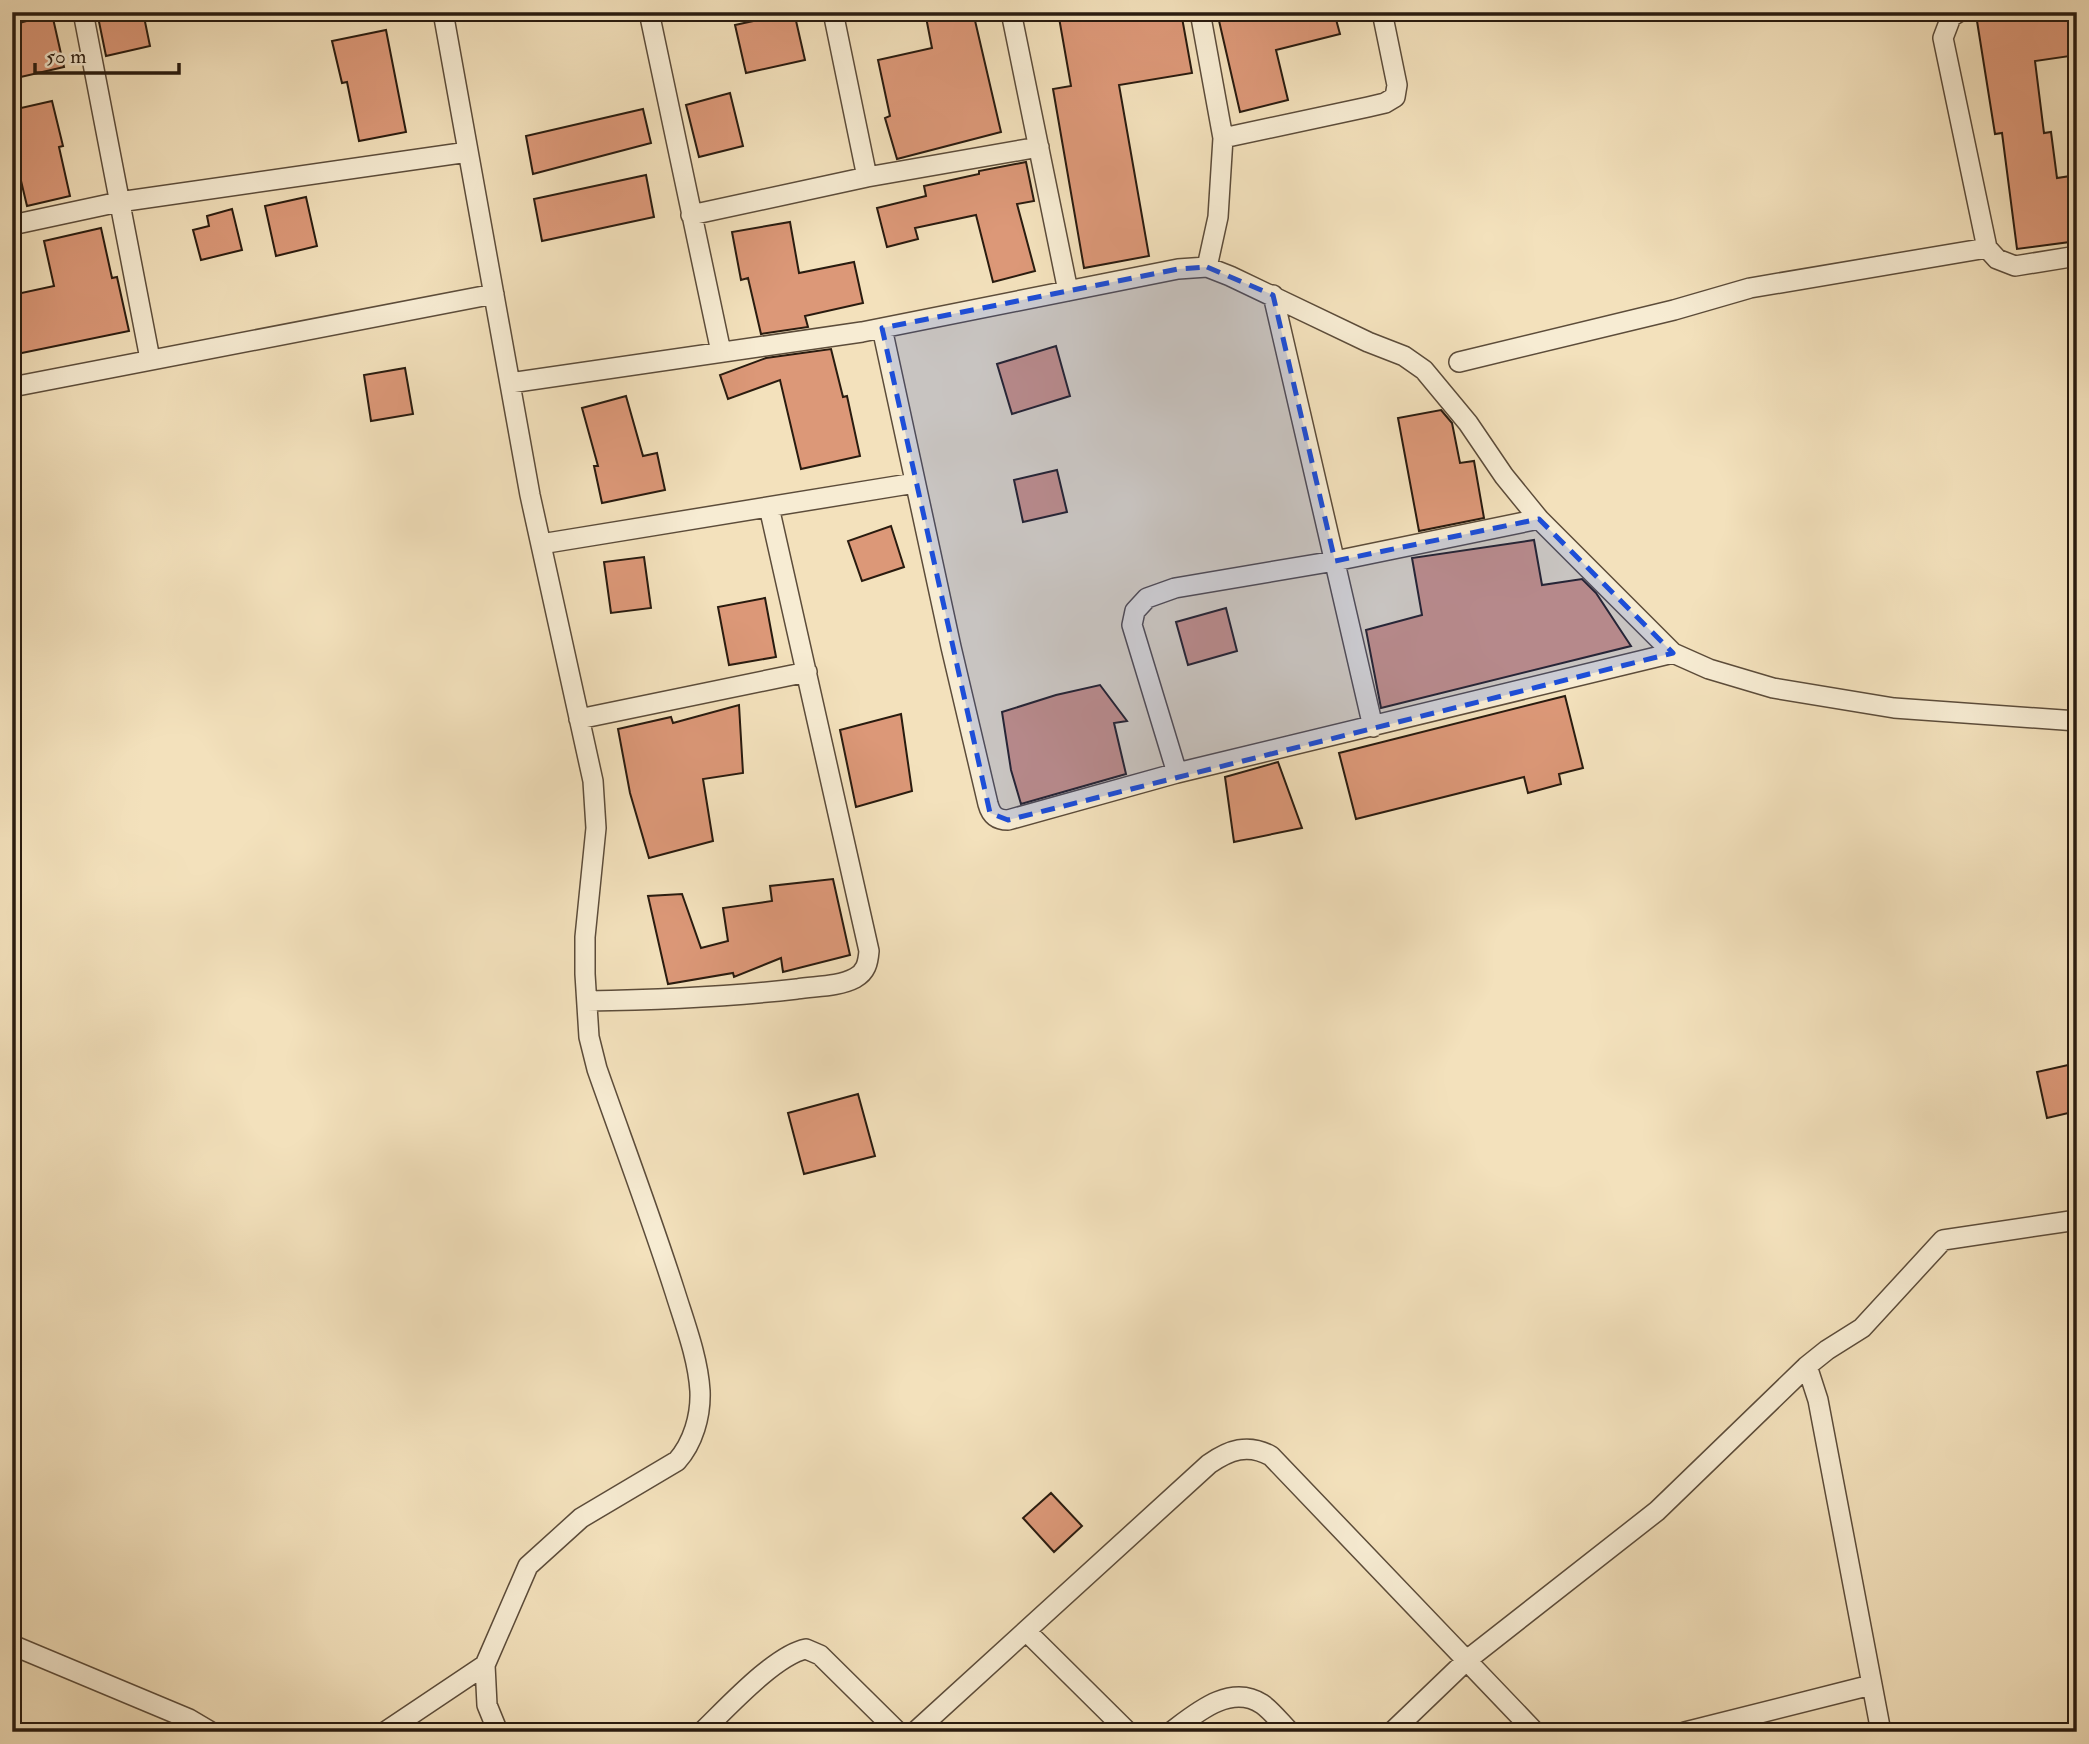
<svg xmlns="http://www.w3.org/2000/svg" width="2089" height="1744" font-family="'IM FELL Double Pica',serif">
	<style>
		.building { fill: #dc9878; stroke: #291b0f; stroke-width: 2 }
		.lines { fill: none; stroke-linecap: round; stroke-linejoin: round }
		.minor-casing { stroke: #5c4c3a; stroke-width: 22 }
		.minor { stroke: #f7ecd3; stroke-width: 19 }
		.marked { fill: #1d4ed8; fill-opacity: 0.2; stroke: #1d4ed8; stroke-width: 5; stroke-dasharray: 14 9; stroke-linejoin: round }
	</style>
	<rect width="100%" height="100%" fill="#f3e1bc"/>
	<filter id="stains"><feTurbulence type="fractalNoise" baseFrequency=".00286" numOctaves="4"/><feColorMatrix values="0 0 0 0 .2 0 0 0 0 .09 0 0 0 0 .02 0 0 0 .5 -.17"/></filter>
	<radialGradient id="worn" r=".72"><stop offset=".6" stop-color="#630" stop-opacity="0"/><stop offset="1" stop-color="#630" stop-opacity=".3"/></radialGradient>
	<path class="building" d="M97,12H143L150,46L106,56Z
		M794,12L805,60L746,73L735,25Z
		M925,12H973L1001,132L897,159L885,118L890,116L878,60L932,48Z
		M1058,12H1181L1192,73L1119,85L1149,256L1084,268L1053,89L1071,86Z
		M1217,12H1334L1340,34L1276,50L1288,100L1240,112Z
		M2044,12H2077V55L2035,61L2044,133L2051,132L2057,178L2077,175V241L2017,249L2002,133L1995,134L1977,21Z
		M52,14L64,67L12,79V25Z
		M386,30L406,132L359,141L347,82L342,83L332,41Z
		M730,93L743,146L699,157L686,105Z
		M52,101L63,146L59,147L70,196L27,206L12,143V110Z
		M643,109L651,143L533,174L526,136Z
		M1026,162L1034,201L1017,204L1035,271L993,282L976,215L915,228L918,239L887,247L877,208L926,196L924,186L979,174V171Z
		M646,175L654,217L542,241L534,199Z
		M306,197L317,246L276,256L265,206Z
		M232,209L242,250L201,260L193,230L209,226L207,216Z
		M790,222L799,273L854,262L863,303L805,316L808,327L761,334L748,278L741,280L732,232Z
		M101,228L112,278L117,277L129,331L12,355V295L54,286L44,241Z
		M1056,346L1070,396L1012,414L997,364Z
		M831,349L843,397L847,396L860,456L801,469L780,380L728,399L720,375L766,358Z
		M405,368L413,414L371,421L364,375Z
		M626,396L643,456L657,453L665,490L602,503L594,466H598L582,408Z
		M1441,410L1452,423L1460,463L1474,461L1484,518L1419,531L1398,418Z
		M1057,470L1067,512L1023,522L1014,480Z
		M891,526L904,567L862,581L848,541Z
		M1534,540L1542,585L1582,579L1596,593L1631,646L1381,708L1366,630L1422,615L1412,558Z
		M644,557L651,608L611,613L604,562Z
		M765,598L776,657L729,665L718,607Z
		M1226,608L1237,651L1188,665L1176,622Z
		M1100,685L1127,721L1114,723L1126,774L1021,804L1011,770L1002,712L1056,695Z
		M1565,696L1583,768L1559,774L1561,784L1528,793L1524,777L1356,819L1339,753Z
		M739,705L743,773L703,779L713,841L649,858L630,793L618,729L671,717L673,723Z
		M901,714L912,791L856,807L840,730Z
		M1278,762L1302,828L1234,842L1225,777Z
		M833,879L850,955L783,972L781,958L734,977L733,973L668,984L648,896L682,894L701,948L728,941L723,908L772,901L770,886Z
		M2077,1063V1111L2047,1118L2037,1072Z
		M858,1094L875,1156L804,1174L788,1113Z
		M1051,1493L1082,1526L1054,1552L1023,1518Z"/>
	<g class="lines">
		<g class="minor-casing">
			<path id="minor" d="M83,12L150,359
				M443,12L530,495L593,781L596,828L585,937V974L589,1037L597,1069C623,1143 651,1217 675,1292C685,1324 698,1358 700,1391C701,1416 693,1443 677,1461L581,1518L528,1566L485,1665L487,1705L498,1732
				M649,12L721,352
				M833,12L867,177
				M1011,12L1068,291
				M1200,12L1223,138L1218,217L1207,267
				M1959,12L1951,17L1943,38L1987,248L1997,259L2015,266L2077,256
				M12,13L13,12
				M1223,138L1368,107L1385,103L1395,97L1397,85L1382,12
				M691,215L867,177L1039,147
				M12,225L119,202L468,152
				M1273,295L1373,727
				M882,328L951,647L988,804C991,815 996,820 1008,820L1177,773L1673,653
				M1459,362L1674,310L1750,288L1987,248
				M510,383L862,332L1178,269L1207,267L1230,276L1368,342L1404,356L1424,370L1468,423L1504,476L1539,519L1673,653L1709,669L1773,688L1894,708L2077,721
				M12,387L494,294
				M541,544L915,483
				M579,719L807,672
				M1177,773L1132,625L1135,611L1147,598L1175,588L1335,561L1539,519
				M587,1001C657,1000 727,997 797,989C815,986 838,987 855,978C866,972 868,963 869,951L769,507
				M1026,1631L1128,1732
				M12,1645L189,1719L211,1732
				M385,1732L485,1665
				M702,1732C726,1709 775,1655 806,1649L820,1655L898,1732
				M915,1732L1209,1464C1229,1450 1248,1443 1271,1456L1535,1732
				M1171,1732C1195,1714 1230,1683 1262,1704C1272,1711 1281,1723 1290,1732
				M1392,1732L1467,1660L1657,1511L1807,1366
				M1685,1732L1871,1685
				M1881,1732L1818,1400L1807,1366L1827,1350L1862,1328L1943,1240L2077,1220"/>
		</g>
		<use href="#minor" class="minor"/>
	</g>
	<path class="marked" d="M1207,267L1273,295L1335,561L1539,519L1673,653L1008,820L990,813L882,328L1178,269Z"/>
	<rect width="2089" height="1744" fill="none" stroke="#f3e1bc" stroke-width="42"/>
	<rect x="14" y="14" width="2061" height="1716" fill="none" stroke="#291b0f" stroke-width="3.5"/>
	<rect x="21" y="21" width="2047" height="1702" fill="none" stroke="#291b0f" stroke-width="2"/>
	<path d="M35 63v10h144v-10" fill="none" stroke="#291b0f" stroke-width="3.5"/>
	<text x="46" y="63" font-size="21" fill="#291b0f" stroke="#f7ecd3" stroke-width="5" paint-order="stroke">50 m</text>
	<rect width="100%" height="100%" filter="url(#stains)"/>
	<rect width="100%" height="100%" fill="url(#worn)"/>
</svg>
